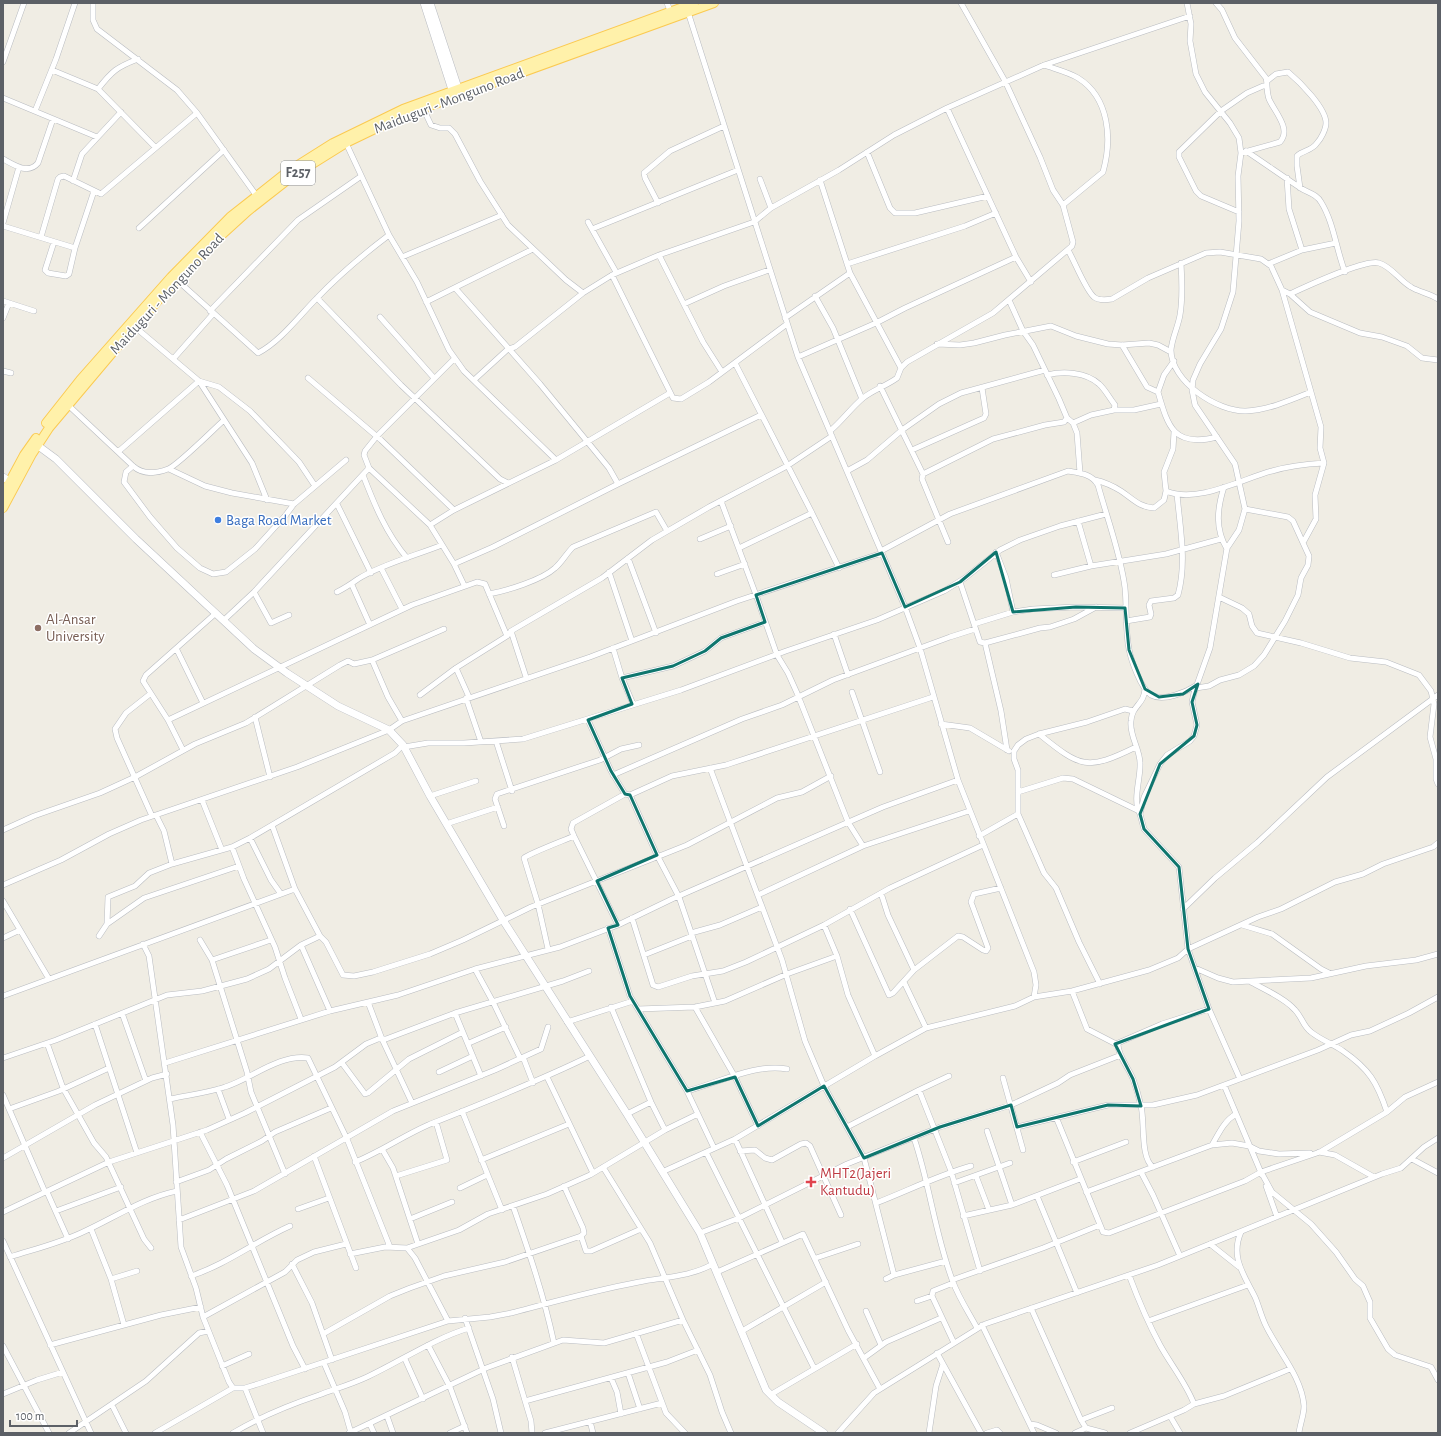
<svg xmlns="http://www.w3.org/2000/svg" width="1441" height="1436" font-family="'Alegreya Sans',sans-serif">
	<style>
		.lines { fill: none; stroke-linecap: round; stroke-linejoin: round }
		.street-casing { stroke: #b9bcc1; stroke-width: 6 }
		.secondary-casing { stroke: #babdc3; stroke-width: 8 }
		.primary-casing { stroke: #fbca51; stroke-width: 10 }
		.street { stroke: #fff; stroke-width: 5 }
		.secondary { stroke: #fff; stroke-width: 7 }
		.primary { stroke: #fff1aa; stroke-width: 8 }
		.marked { fill: none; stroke: #0f766e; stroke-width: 3; stroke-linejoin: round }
		.shop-dot { fill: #3f7fe0; stroke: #fff; stroke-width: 1.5 }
		.education-dot { fill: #8d6e63; stroke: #fff; stroke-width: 1.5 }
		.health-dot { fill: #e0444e; stroke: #fff; stroke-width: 1.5 }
		.labels { text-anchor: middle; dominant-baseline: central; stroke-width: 3; stroke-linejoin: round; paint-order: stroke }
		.shield { fill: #fff; stroke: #8d9094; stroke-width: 1 }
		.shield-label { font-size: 14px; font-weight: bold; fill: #5c6066 }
		.street-label { font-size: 15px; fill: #5c6066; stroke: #fff }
		.shop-label { font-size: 15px; fill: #366cbe; stroke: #fff; text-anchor: start }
		.education-label { font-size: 15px; fill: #785e54; stroke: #fff; text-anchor: start }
		.health-label { font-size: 15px; fill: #be3a42; stroke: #fff; text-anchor: start }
	</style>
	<rect width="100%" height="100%" fill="#f0ede4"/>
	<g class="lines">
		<g class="street-casing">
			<path id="street" d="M93,3V20L97,29L177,90L197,113L256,195
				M667,3L671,13
				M1187,3L1191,24L1190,41L1196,74L1205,92L1230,123L1239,138L1241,153L1238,176L1239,221L1233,292L1221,329L1200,364L1193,380L1192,390L1195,405L1235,464L1245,509L1239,530L1227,548L1210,648L1194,693L1192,702L1197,725L1194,736L1190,741L1167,755L1160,764L1144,797L1140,814L1144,829L1179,867L1188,949L1209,1009L1240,1079
				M1216,3L1222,10L1235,38L1266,78C1268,85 1266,91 1269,99C1274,111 1292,129 1280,142L1241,153
				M688,12L798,357L905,607L920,648L958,780L1034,972L1036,985L1034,997
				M3,62L24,3
				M1044,65C1055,69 1068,72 1078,78C1110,98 1112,140 1103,172L1063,205
				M52,70L98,89L155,147
				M1267,81L1276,74L1288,72C1300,82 1326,108 1326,123C1326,129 1321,139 1317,143C1312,151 1303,150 1297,156V166L1300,188
				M98,89C112,71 117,67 138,59
				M3,98L97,137
				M423,108L431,125L440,128H449L455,134L480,181L508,225L566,280L583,293
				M947,108L1016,257L1031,282
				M35,111L56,59L75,3
				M346,143L389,235L417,282L449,350L464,371L556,460
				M1246,151C1264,163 1281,175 1299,187C1307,193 1316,193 1321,202C1334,223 1336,249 1345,272
				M867,152L890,208L895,213H915L988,196
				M3,159C14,165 28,175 38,163L53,119
				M1287,178L1289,209L1302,250
				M760,179L771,208
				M820,180L850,273L901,368
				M73,181L82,154L121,112
				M658,203L645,178L644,173L670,151L724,126
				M1239,212L1201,196L1196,191L1179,157V152L1221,111L1247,93L1263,86H1266
				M588,222L616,272
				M3,223L19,167
				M3,226L75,248
				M139,228L224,150
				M592,229L738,170
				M41,237L58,179L60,177L64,176L101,194L197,113
				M54,242L45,270L48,273L66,276L69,274L75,248L94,191
				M1068,250C1074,260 1086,291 1094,297C1099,301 1106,300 1112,299L1148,278L1206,253L1220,252L1261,259L1271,266L1282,290L1321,427L1320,448L1324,463L1315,495L1316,519L1304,541
				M659,255L703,342L722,372
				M402,257L502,215
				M1181,263C1182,280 1183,298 1180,315C1178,327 1172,338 1171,350C1171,382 1218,412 1246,411C1268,410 1291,400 1311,392
				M847,264L965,226L996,213
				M1268,264L1302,250L1336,243
				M612,275L673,398L681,399L709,382L787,324
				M177,280L258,353C280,342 300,315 317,298C339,275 364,254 389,235
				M456,289L540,384L609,468L618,484
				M1282,290L1290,294L1310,312L1360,333L1382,337L1407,346L1422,358L1438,360
				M1290,294C1305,287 1366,259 1379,263C1392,267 1399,280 1411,287C1419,292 1429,293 1438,299
				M815,296L833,328L862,399
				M317,298L401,385L500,479L508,483
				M1009,300L1023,331L1033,345L1059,399L1067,418L1073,423L1077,433L1080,473
				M3,301L34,311
				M426,302L533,249
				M684,304L724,286L769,270
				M210,311L298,220L360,177
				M380,317L434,378
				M3,318L9,303
				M785,318L850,273
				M135,327L199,381L252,463L267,500
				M937,344L960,345L974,343L1005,335L1051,326L1076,336L1108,344L1122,345L1149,343L1158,345L1171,352
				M1122,345L1147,387L1158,392
				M798,357L876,323L905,308L1016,257
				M174,358L213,314
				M454,359L377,436L365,451L364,455L369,468L430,525L454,564L464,585
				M1174,361L1164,375L1158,392C1168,427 1174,448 1217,437
				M735,363L812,513L739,548
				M3,371L11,373
				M1047,375C1063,371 1086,372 1099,384C1105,389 1110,399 1115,405L1114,410
				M308,378L381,440L454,510
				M474,380L508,349L515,347L583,293L612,275L659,255L754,222L771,208L839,170L894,135L947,108L1044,65L1190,16
				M199,381L219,387L250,411L299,462L315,486
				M880,386L923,474L922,479L948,542
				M68,405L133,466C143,475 155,474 168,469C177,466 214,429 224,420
				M1073,423L1091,415L1114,410H1134L1161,404
				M830,431C842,421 851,408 863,398C873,390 886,386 897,378L901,368L907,362L993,313L1072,246L1073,242L1063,205L1053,190L1040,157L1005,81L961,3
				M912,450L984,418L986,414L982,388
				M119,451L199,381
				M133,466L126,472L124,482L150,517L177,548L200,568L213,574L226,572L255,549L285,516L294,504L346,460
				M169,469L205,486L232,493L294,504
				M847,471L867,460L902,430L939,404L961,393L1045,370
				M923,474L993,439L1045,425L1064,422L1067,418
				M363,475C375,506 386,533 407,558
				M1095,480C1104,482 1113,486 1121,491C1133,499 1139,507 1154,508L1164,500L1166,491L1164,472L1173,449L1174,432
				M1224,487C1217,509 1215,529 1227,549
				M1166,491C1197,504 1242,479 1272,471C1289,466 1306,464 1324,463
				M721,501L756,595L777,655L788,673L797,693L848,822L863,846
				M337,504L371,573
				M812,513L839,568
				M1078,521L1091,566
				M430,525L454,510L556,460L670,393
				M700,539L731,526
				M881,551L950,514L1068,471C1080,473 1092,474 1098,485C1107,518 1121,555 1125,588C1127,608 1125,629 1129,649C1131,660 1141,689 1151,695C1164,702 1186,692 1197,685
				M996,552L1006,578L1013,612
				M628,558L656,633
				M454,564L493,547L618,484L761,415
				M381,568L402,609
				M609,572L632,641
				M717,574L745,564
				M1054,575L1091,566L1166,554L1221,539
				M960,582L980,642L985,643L1040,628L1050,627L1074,619L1096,607
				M352,585L370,625
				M254,592L271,623L289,615
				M337,592C345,588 351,584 358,579C380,565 417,555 442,545
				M489,594C506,591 542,580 555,568C562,562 566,554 573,547L656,512L667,531
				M1219,597L1242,608L1249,614L1252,626L1257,633L1301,643L1350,658L1386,662L1419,675L1431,691L1434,704L1430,737L1436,759V779L1438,784
				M224,620L254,592L369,468
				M1126,621L1150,617L1151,614L1149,605L1151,601L1174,598L1178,595C1187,562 1180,528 1177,494
				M974,624L1013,612L1033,609L1076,607L1125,608
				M511,631L526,677
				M834,634L848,675
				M985,643L1001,711L1007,750
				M613,648L622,678L633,704
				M177,650L203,703
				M372,660L388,697L402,721
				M456,668L469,697
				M622,678L673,666L705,651L721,638L765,622
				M1196,688L1209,686L1220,680L1239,675L1254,666L1264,655L1285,621L1298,595L1301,578L1308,565L1309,556L1293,521L1288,517L1245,509
				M852,692L880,772
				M150,694L126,713L115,729L117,738L152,816
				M420,695L456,668L507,636L511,631L602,578L652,540L709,507L787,466L832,436
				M466,698L481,742
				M255,717L270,777
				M168,720L412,605L477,582L485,584L507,636
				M588,720L611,771L625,794
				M941,724L970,728L1009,751
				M1039,734C1081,768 1087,771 1136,747
				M496,741L512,791
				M404,747L428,743H464L523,739L681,690L786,651L877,620L944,591L965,578L1000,550L1020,540L1060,526L1106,514
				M183,750L168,720L143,681L146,675L216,613
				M710,768L782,960L805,1041L824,1086L864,1158L894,1275
				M613,775L742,719L782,705L833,680L950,637L975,629
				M1018,792L1063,778L1073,779L1137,810
				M630,795L657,855L679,897L715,1003
				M430,796L476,781
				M202,800L222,850
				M1140,814C1132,800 1141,778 1140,763C1140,749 1129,735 1131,721C1132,705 1144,705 1145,689
				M156,815L164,831L172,864
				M446,824L498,807
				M272,825L295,889L320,936L326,942L343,975L354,976L373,972L430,954L463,940L531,907L687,845L777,798L802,792L831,776
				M504,826L495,799L497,794L600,760L621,749L639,745
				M3,830L34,816L100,793L135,777L195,744L246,723L340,665L348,661L354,664L372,660L444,629
				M979,836L1018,814
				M250,838L271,880L281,894
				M232,847L244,879L275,947L285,978L301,1019
				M3,885L61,860L109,834L141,820L297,767L389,730L402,721L590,657L737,601L882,553
				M881,893L888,915L914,970
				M758,895L863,846L969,811
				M3,901L49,979
				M850,909L889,995L893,993L914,970L958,936L963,937L983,950L986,951L988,948L971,902L974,894L1001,888
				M1183,909L1215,878L1258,842L1327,777L1438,695
				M632,918L653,985L658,987L692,976L723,971L746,962L824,925L890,888L983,845
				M107,924L144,898L239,866
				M618,925L574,836L571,829L573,823L625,794L630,795L672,776L726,765L933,697
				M824,925L837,956L848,995L875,1056
				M1242,925L1272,934L1321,969L1329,973
				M608,928L630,996L687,1091L714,1148
				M691,933L720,925L762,907
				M99,936L107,924L108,897L135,886L149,873L172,864L232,847L250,838L395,753L403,745
				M3,938L20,930
				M200,940L212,960L247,1072L251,1092L285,1174
				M143,944L149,956L173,1125L181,1247L196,1288L203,1317L229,1382L233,1388
				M301,945L330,1011
				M548,949L538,904L524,858C528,854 565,840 574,836
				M644,955L692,936
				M212,960L271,940
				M1195,968L1218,978L1233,982L1251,981L1311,978L1366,966L1416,960L1438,954
				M475,969L493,1002L520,1058
				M904,982L926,1028
				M1251,982C1264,989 1286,999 1295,1010C1302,1017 1303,1026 1311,1032C1321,1040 1333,1044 1343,1051C1369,1069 1377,1082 1387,1112
				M1100,984L1079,942L1056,888L1044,873L1018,814V770L1014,759V751L1018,745L1026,739L1039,734L1087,722L1125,709L1133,711
				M1072,991L1087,1029L1118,1045
				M3,996L295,889
				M368,1002L382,1039L412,1103
				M611,1007L651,1102L665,1130
				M695,1007L735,1077L758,1126
				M638,1009L695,1007L725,1001L787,974L837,956
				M122,1013L146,1081
				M455,1013L481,1076
				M567,1022L633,1001
				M95,1024L137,1153
				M47,1043L63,1088L94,1143L106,1157L144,1239L151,1248
				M469,1043L506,1027
				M523,1057L533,1083
				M3,1058L56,1040L167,995L202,991L247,979L269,969L301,945L320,936
				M165,1063L330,1011L398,995L475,969L560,947L618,925L672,899L883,807L958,780
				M342,1063L365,1094L368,1093L409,1059L463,1032
				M439,1072L473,1056
				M547,1077L593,1173
				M1003,1078L1023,1150
				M1224,1085L1262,1175
				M218,1089L229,1119
				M919,1090L951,1171L980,1271
				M687,1091C718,1083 756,1063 787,1069
				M3,1095L45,1192
				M170,1099C188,1095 207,1093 225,1087C251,1079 279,1054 308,1058L347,1139L390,1247
				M9,1109L59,1091L109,1068
				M462,1111L502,1210
				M627,1114L651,1102
				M1056,1117L1103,1232L1109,1233L1245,1181L1261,1172L1320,1152L1387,1112L1405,1097L1438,1082
				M847,1127L919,1090L949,1076
				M1017,1127L1108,1105H1153L1197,1095L1318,1050L1351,1035L1370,1031L1409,1013L1438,997
				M987,1131L1012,1205
				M200,1132L227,1185L293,1346L305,1369
				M914,1138C930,1185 935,1235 953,1282C959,1298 969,1313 977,1328
				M735,1139L782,1242
				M1212,1145C1219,1133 1224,1121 1236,1114
				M382,1149L393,1168L418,1244
				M740,1151L755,1150L765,1158L772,1160L801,1144L806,1143L810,1146L841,1215
				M706,1152L814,1368
				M1319,1152L1335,1155L1374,1177
				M314,1156L356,1268
				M3,1158L95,1105L152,1078L167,1074
				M1412,1159L1438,1173
				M481,1160L569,1124
				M355,1162C380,1152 403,1136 428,1125C483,1103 537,1082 590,1056
				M1073,1162L1126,1142
				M603,1167L650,1243L683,1320L710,1375L722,1412L731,1433
				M1153,1167C1140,1158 1145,1121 1141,1106C1139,1097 1136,1087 1133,1079C1129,1068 1117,1055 1118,1043L1162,1024L1209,1009
				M662,1172L735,1139L875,1056L926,1028L1015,1006L1034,997L1072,991L1149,970L1178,958L1188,949L1258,917L1281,909L1335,882L1363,874L1383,864L1433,847L1438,843
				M1141,1172L1153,1195L1180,1256
				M1261,1172L1272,1192L1311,1224L1336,1252L1355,1279L1363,1286L1370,1302V1318L1388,1349L1395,1355L1431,1367L1438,1380
				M396,1176L447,1160L436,1122
				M976,1176L989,1210
				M176,1182L209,1170L226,1159L262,1141L275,1132L331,1108
				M954,1183L1010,1163
				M564,1186L583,1228L584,1233L581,1236
				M1266,1186L1277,1217
				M460,1188L487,1175
				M47,1192L68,1239
				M1086,1192L1212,1145L1232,1143L1249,1146L1259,1151L1279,1154L1310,1153
				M1037,1196L1077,1293
				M876,1203C907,1191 939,1175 971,1166
				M513,1206C529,1252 544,1296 554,1343
				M298,1209L329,1198
				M56,1211L121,1187
				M3,1212L109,1162L207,1130L245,1113L335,1067L366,1044L378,1039H386L455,1013L563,981L589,971
				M963,1216L1012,1205L1080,1179
				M410,1219L452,1202
				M179,1220L254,1191L393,1111L495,1070L541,1049L548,1027
				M91,1229L111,1279L124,1325
				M1241,1232C1230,1257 1244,1275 1255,1297C1259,1306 1261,1316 1266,1326C1278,1351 1302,1377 1304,1406C1304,1415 1300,1424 1299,1433
				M700,1233L739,1218L847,1164L940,1127L1011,1105L1058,1083L1070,1075L1121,1055
				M3,1241L91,1433
				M1210,1244L1239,1267
				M407,1248L459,1230L488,1214L547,1194L590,1175L665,1130L698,1114
				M350,1254L385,1247L407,1248L415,1258L448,1321
				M10,1257C35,1249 60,1243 83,1232C114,1218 143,1198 177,1191
				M816,1258L858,1244
				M292,1264L312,1303L332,1360
				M717,1272L803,1234L848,1330L880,1389
				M1129,1275C1138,1299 1148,1323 1160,1345C1171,1365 1186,1383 1194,1404
				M191,1276C227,1264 256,1241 290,1226
				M111,1279L137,1271
				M886,1279L894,1275L946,1261
				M952,1280L1043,1248L1100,1225
				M953,1283L933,1291L932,1296L954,1343
				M917,1301L932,1296
				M1031,1308L1081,1420L1086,1428L1105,1433
				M866,1311L881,1345
				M203,1317L285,1272L297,1260L314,1252L346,1244
				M465,1318L493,1399L501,1433
				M1148,1321L1248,1285
				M982,1325L1034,1433
				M742,1331L826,1282
				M636,1333L666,1413L685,1433
				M323,1334L390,1296L410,1288L444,1276L505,1262L581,1236L586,1251H591L641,1229
				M50,1345L161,1315L201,1307
				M428,1345L450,1387L467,1433
				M3,1346L49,1433
				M937,1353L981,1433
				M512,1357L531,1421L532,1433
				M864,1358L886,1342L941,1318
				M405,1359L423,1399
				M324,1363L345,1412L351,1433
				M222,1366L249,1354
				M628,1373L640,1409
				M611,1378L617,1392L621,1414
				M245,1388L263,1433
				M3,1394L37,1380L63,1372
				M770,1395L857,1344
				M525,1401L667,1362L698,1350
				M112,1405L126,1433
				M387,1416L393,1433
				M1170,1416L1180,1433
				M1081,1420L1112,1408
				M590,1421L593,1433
				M370,1424L374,1433
				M1030,1424L1037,1425L1056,1433
				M69,1433L146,1381L199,1333L208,1331
				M155,1433L233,1388H245L258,1384L448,1321L490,1317L511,1313C553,1302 596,1290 639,1282C664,1277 690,1277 713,1264
				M233,1433C260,1417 289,1405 319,1395C335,1389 352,1384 367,1377C401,1361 433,1339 469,1328
				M349,1433L486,1368L563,1340L604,1343L683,1320
				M450,1433L465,1426
				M545,1433L662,1403
				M838,1433L874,1393L985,1324L1158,1265L1382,1174L1401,1168L1424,1147L1438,1138
				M929,1433L936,1386L943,1364
				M987,1433L997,1430L1000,1433
				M1075,1433L1086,1428
				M1130,1433L1184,1410L1194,1404L1224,1396L1290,1369"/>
		</g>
		<g class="secondary-casing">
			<path id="secondary" d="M424,3L454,96
				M430,3L460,94
				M37,445L56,459L136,539L254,649L287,673L338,706L389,730L403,745L430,796L503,920L627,1114L700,1233L766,1390L778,1402L824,1433
				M3,477L15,485"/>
		</g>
		<g class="primary-casing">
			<path id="primary" d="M46,423L80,380L171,277L230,217L287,172L333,143L403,109L694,3
				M3,494L24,455L36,438
				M3,508L32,454L49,428L124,339L192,262L248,211L290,178L346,143L402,116L714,3"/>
		</g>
		<use href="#street" class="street"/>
		<use href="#secondary" class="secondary"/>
		<use href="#primary" class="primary"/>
	</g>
	<path class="marked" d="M996,552L1013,612L1076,607L1125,608L1129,650L1145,689L1159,697L1183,694L1198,684L1192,702L1197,725L1194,736L1160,764L1140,814L1144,829L1179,867L1188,949L1209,1009L1115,1044L1133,1079L1141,1106L1108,1105L1017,1127L1011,1105L940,1127L864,1158L824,1086L758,1126L735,1077L687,1091L630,996L608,928L618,925L597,881L657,855L630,795L625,794L611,771L588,720L632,704L622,678L673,666L705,651L721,638L765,622L756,595L882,553L905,607L960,582Z"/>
	<circle class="shop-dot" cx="218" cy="520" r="4"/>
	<circle class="education-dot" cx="38" cy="628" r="4"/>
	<path class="health-dot" d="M809 1176h4v4h4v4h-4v4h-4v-4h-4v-4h4z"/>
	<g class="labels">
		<rect class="shield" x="281" y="161" width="34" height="24" rx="3"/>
		<g class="shield-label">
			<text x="298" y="173">F257</text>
		</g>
		<g class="street-label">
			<text transform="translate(449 101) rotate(-21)">Maiduguri - Monguno Road</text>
			<text transform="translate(167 294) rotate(-47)">Maiduguri - Monguno Road</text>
		</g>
		<g class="shop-label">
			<text x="226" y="520">Baga Road Market</text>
		</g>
		<g class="education-label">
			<text x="46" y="619">Al-Ansar<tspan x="46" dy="17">University</tspan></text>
		</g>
		<g class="health-label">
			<text x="820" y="1173">MHT2(Jajeri<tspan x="820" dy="17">Kantudu)</tspan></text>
		</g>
	</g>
	<rect width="1441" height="1436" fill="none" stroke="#5c6066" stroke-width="8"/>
	<path d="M10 1420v6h67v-6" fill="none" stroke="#5c6066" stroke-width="2"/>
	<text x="16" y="1420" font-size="12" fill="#5c6066" stroke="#ffffff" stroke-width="3" paint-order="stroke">100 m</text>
</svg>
